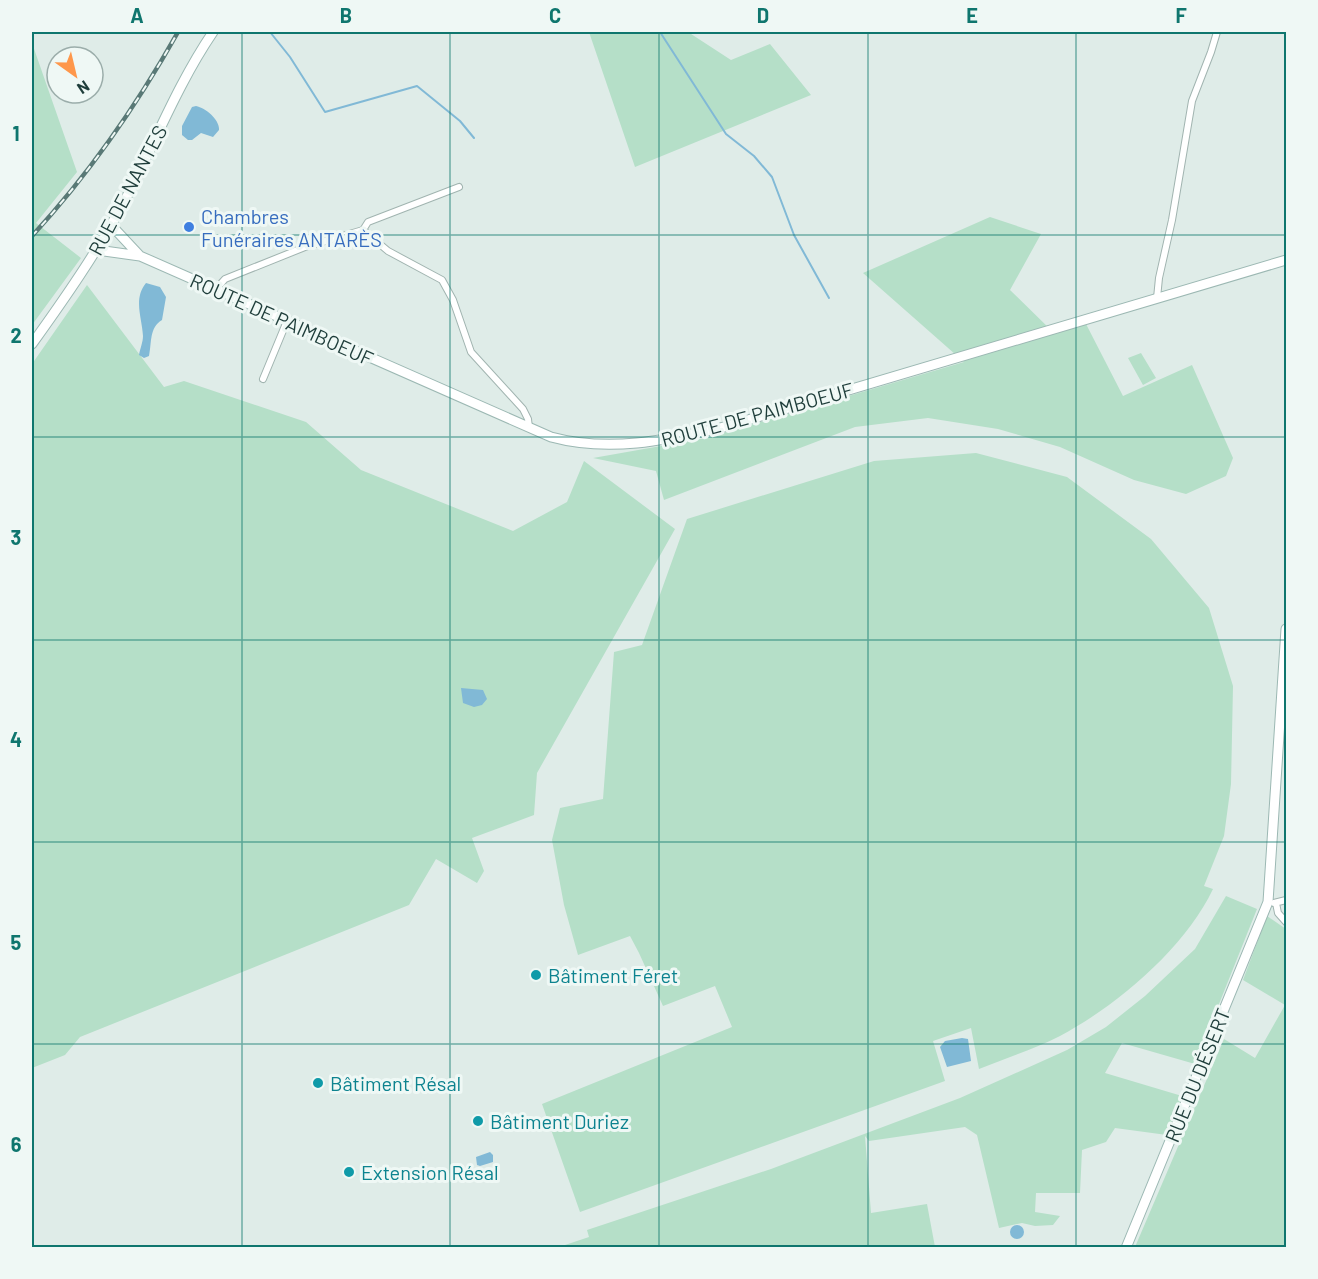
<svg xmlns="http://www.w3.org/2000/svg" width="1318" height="1279" font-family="Barlow,sans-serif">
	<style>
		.green { fill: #b5dfc8 }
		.water { fill: #81b9d6 }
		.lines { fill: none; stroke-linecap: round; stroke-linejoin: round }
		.stream { stroke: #81b9d6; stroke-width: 2 }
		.street-casing { stroke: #a1b4b0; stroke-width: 8 }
		.secondary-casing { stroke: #9cb8b3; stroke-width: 11 }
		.street { stroke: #fff; stroke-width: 6 }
		.secondary { stroke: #fff; stroke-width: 9 }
		.rail-casing { stroke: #597976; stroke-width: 4.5 }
		.rail { stroke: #eff8f5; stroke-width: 2; stroke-dasharray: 7; stroke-linecap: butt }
		.grid { fill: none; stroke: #0f766e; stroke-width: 1.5; stroke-opacity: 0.55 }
		.shop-dot { fill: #3f7fe0; stroke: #eff8f5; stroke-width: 2 }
		.culture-dot { fill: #0f9aa8; stroke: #eff8f5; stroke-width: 2 }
		.labels { text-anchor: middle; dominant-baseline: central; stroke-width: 6; stroke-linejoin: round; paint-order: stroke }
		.street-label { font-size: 20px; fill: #1e3d3a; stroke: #eff8f5 }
		.shop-label { font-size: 20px; fill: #366cbe; stroke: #eff8f5; text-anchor: start }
		.culture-label { font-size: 20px; fill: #0d838f; stroke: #eff8f5; text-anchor: start }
		.neatline { fill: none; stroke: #0f766e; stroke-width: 2 }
		.grid-label { font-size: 20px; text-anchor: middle; font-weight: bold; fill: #0f766e }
	</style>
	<rect width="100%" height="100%" fill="#dfece8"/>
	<path class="green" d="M589,32H688L731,60L770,44L811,95L635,167Z
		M32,43L77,172L36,223L81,258L32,325Z
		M990,217L1041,234L1010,290L1055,334L1086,324L1123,396L1192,365L1233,458L1226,476L1186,494L1134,480L1060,447L998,429L928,418L855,427L664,500L656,471L593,458L706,438L964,362L863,273Z
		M87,285L164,387L184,381L306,422L361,470L513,531L567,502L584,461L675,529L537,773L534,815L472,838L484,871L477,883L436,859L409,905L80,1037L65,1055L32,1068V364Z
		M1141,353L1156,378L1143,385L1128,358Z
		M976,453L1067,477L1151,539L1209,608L1233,686L1231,784L1224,836L1204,886L1213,889C1185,948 1118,1005 1060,1036C1034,1049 1006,1058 979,1069L971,1028L933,1041L945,1081L580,1212L542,1104L732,1027L715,986L663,1006L639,953L630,936L578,955L564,905L552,840L560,808L603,799L614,652L642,645L687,519L874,461Z
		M1226,896L1257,909L1195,1064L1122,1043L1105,1073L1182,1096L1167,1135L1115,1128L1106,1142L1082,1150L1080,1193H1036L1035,1212L1060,1216L1053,1225L1035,1226L1022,1223L999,1228L977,1135L965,1127L869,1141L865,1136L871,1213L927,1204L935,1247H559L589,1237L587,1230L771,1169L960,1098L1067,1050L1106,1027L1145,996L1195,949Z
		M1267,916L1286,929V1247H1135L1224,1039L1255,1058L1285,1005L1243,980Z"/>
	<path class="water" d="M196,106C206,108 220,120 219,130L213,137L201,133L192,140H188L182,135V126L192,107Z
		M146,283L160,287L166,297L162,320C149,328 152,342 149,356L144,358L139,355C140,349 143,342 143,336C142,317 133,299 146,283Z
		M461,688L483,690L487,699L482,705L474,707L463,703Z
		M962,1038L968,1039L971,1061L947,1067L940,1047L945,1041Z
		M490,1152L493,1155V1162L480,1166L477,1165L476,1157Z
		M1010 1232a7 7 0 1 1 14 0a7 7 0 1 1-14 0Z"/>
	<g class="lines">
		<path class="stream" d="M270,32L290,57L325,112L417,86L460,121L474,138
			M660,32L726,134L754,156L772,177L794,235L829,298"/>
		<g class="street-casing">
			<path id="street" d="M363,230L388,251L442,280L453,300L471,352L523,409L528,419L529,428
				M216,289L225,279L305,247L363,230L368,222L459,187
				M1157,298L1159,278L1172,220L1192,101L1211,52L1217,32
				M263,379L287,321
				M1274,903L1286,900
				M1276,903L1278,913L1286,922"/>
		</g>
		<g class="secondary-casing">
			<path id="secondary" d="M111,225L140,256
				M97,250L140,256L551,437C610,453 666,440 724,427L1286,260
				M32,344C65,298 97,252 124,202C154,145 177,85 213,32
				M1126,1248L1268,902L1286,629"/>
		</g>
		<use href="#street" class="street"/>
		<use href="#secondary" class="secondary"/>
		<g class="rail-casing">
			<path id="rail" d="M32,236C89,174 137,105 178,32"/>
		</g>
		<use href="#rail" class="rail"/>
	</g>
	<path class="grid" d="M242,32V1248M450,32V1248M659,32V1248M868,32V1248M1076,32V1248M32,235H1286M32,437H1286M32,640H1286M32,842H1286M32,1044H1286"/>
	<circle class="shop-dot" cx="189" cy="227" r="6"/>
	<g class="culture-dot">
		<circle cx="536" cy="975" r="6"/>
		<circle cx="318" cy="1083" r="6"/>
		<circle cx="478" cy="1121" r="6"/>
		<circle cx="349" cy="1172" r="6"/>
	</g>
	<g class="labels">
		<g class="street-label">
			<text transform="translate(127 190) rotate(-62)">RUE DE NANTES</text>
			<text transform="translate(282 319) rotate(24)">ROUTE DE PAIMBOEUF</text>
			<text transform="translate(757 414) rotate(-15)">ROUTE DE PAIMBOEUF</text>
			<text transform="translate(1197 1075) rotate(-68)">RUE DU DÉSERT</text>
		</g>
		<g class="shop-label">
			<text x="201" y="216">Chambres<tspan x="201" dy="23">Funéraires ANTARÈS</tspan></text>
		</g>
		<g class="culture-label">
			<text x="548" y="975">Bâtiment Féret</text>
			<text x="330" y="1083">Bâtiment Résal</text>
			<text x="490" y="1121">Bâtiment Duriez</text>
			<text x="361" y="1172">Extension Résal</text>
		</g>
	</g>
	<rect width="1318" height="1279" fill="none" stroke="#eff8f5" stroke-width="66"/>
	<g transform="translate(75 75) rotate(146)"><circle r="28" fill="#eff8f5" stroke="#9badaa" stroke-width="1.5"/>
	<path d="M0-4.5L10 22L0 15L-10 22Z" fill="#fe974b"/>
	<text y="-9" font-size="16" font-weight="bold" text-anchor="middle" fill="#1e3d3a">N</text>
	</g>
	<rect x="33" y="33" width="1252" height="1213" class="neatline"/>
	<g class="grid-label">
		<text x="137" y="23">A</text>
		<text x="346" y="23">B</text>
		<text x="555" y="23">C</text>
		<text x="763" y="23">D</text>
		<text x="972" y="23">E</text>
		<text x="1181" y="23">F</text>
		<text x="16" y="141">1</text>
		<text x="16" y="343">2</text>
		<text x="16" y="545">3</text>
		<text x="16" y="747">4</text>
		<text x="16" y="950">5</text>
		<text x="16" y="1152">6</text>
	</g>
</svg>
